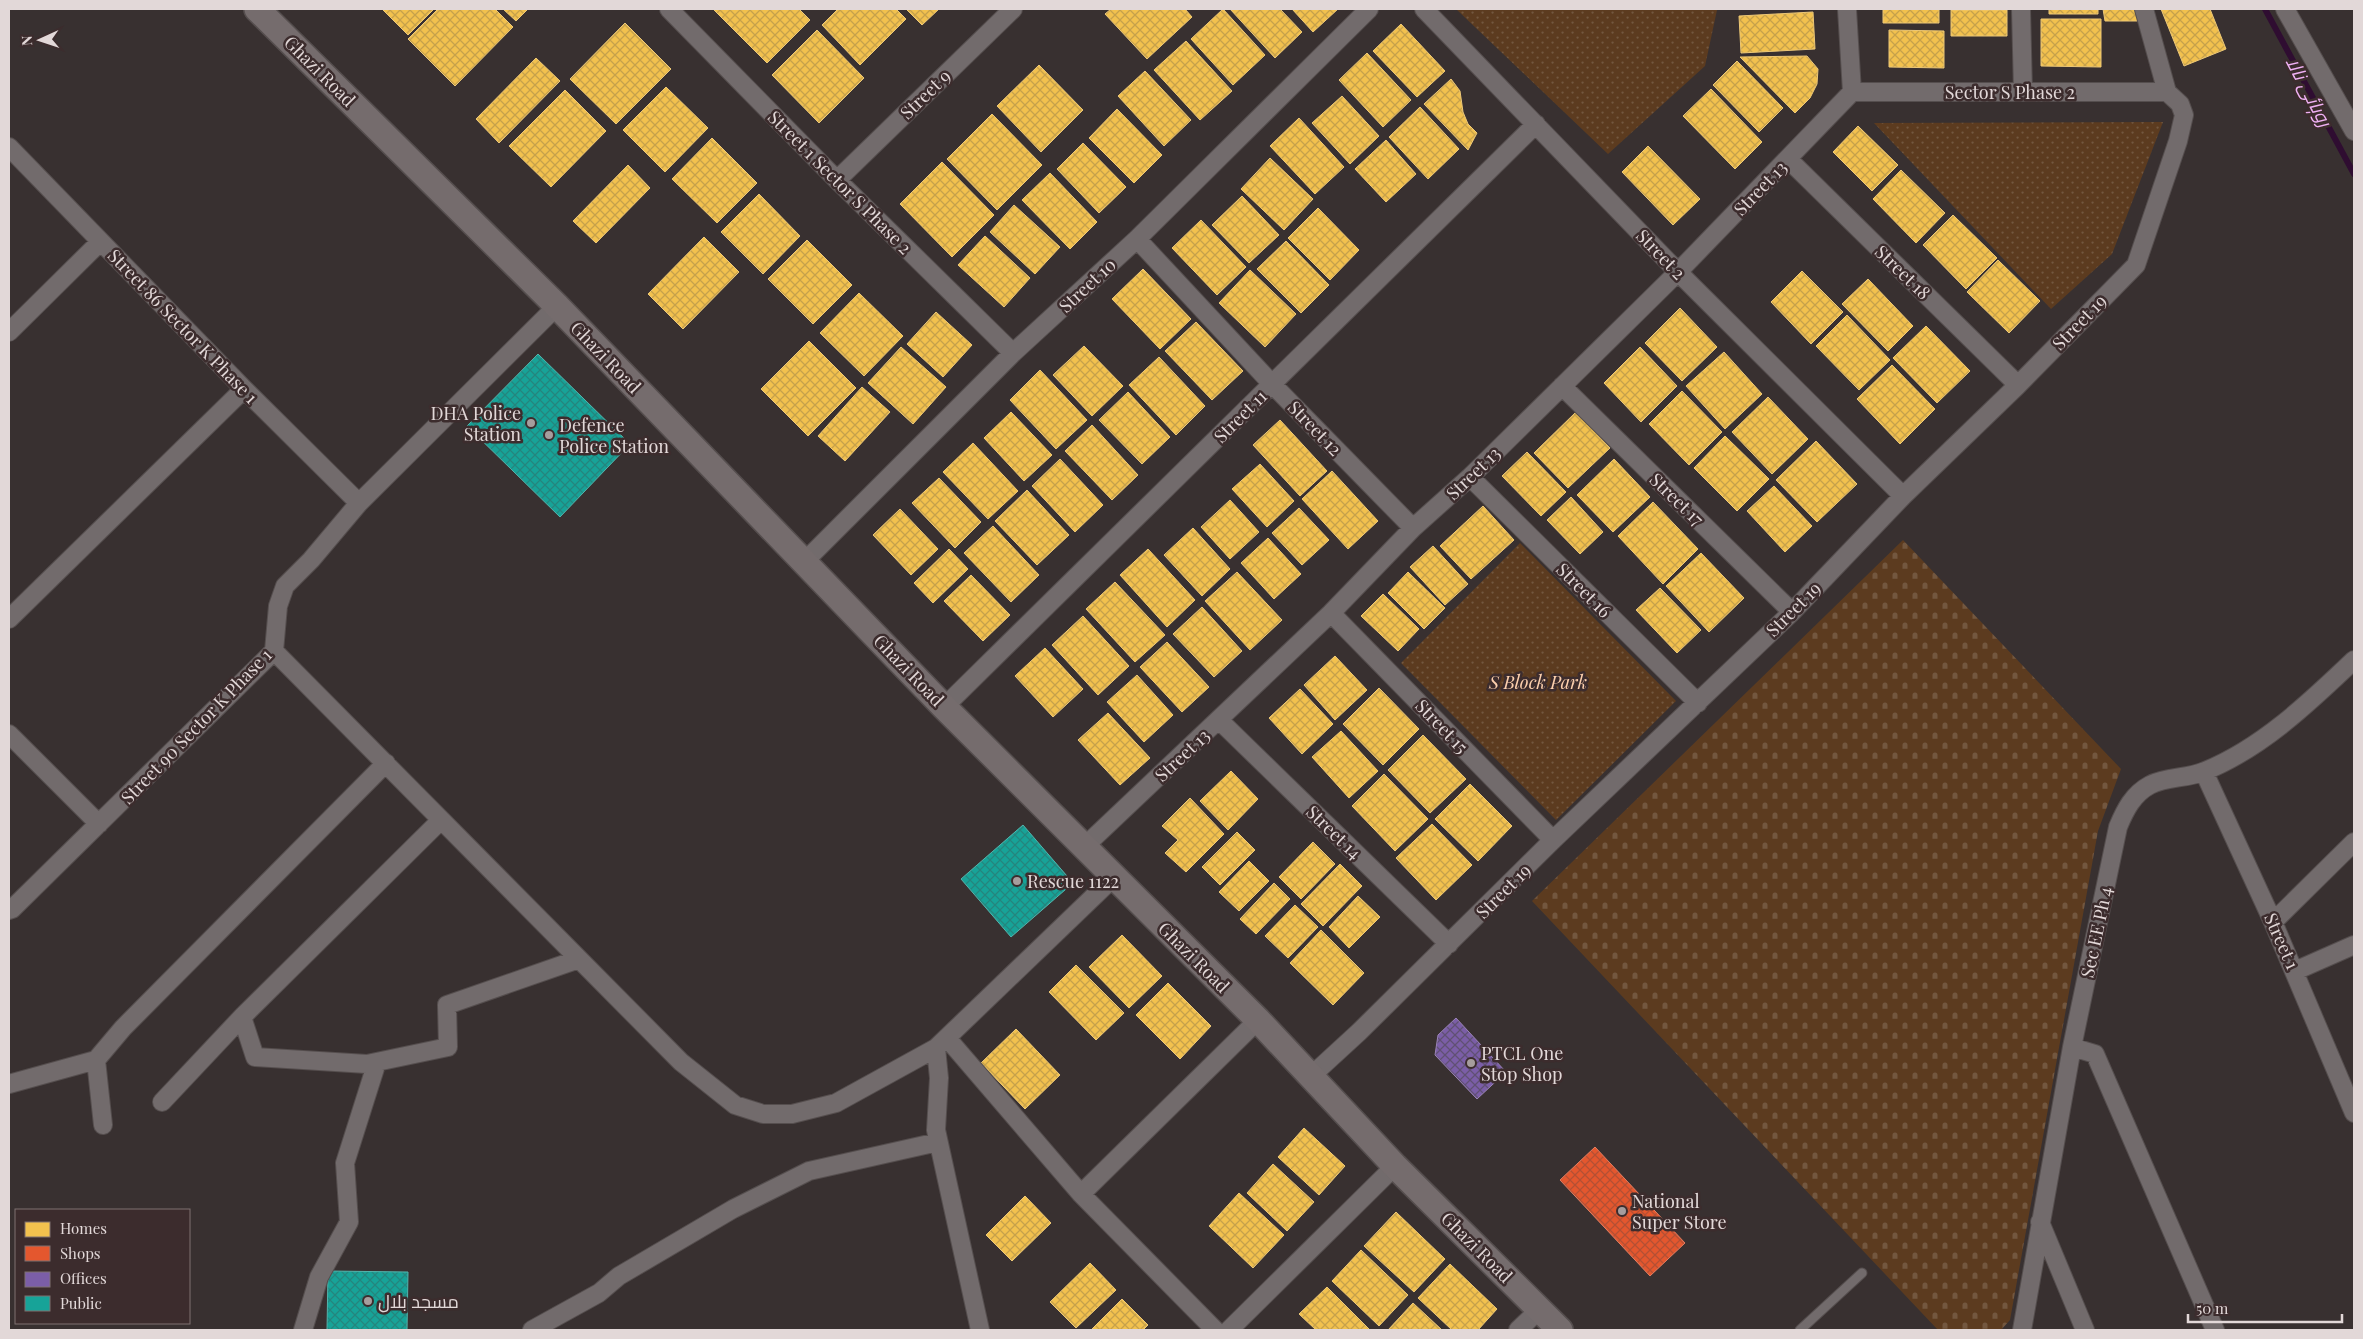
<svg xmlns="http://www.w3.org/2000/svg" width="2363" height="1339" font-family="'Playfair Display',Cairo,serif">
	<style>
		.cemetery { fill: url(#cemetery-stones) }
		.park { fill: url(#park-dots) }
		.homes { fill: url(#homes-cross-hatch); stroke: #edc877 }
		.shops { fill: url(#shops-cross-hatch); stroke: #e37e61 }
		.offices { fill: url(#offices-cross-hatch); stroke: #9a83b6 }
		.public { fill: url(#public-cross-hatch); stroke: #54b3ab }
		.lines { fill: none; stroke-linecap: round; stroke-linejoin: round }
		.stream { stroke: #2f0d31; stroke-width: 6 }
		.lane-casing { stroke: #554e4e; stroke-width: 11 }
		.street-casing { stroke: #554e4e; stroke-width: 20 }
		.secondary-casing { stroke: #554e4e; stroke-width: 28 }
		.lane { stroke: #726b6c; stroke-width: 9 }
		.street { stroke: #726b6c; stroke-width: 18 }
		.secondary { stroke: #756c6d; stroke-width: 25 }
		.poi-dot { fill: #a69d9d; stroke: #3c2c2d; stroke-width: 2 }
		.labels { text-anchor: middle; dominant-baseline: central; stroke-width: 5; stroke-linejoin: round; paint-order: stroke }
		.street-label { font-size: 18px; fill: #e2d8d8; stroke: #3c2c2d }
		.poi-label { font-size: 18px; fill: #e2d8d8; stroke: #3c2c2d; text-anchor: start }
		.park-label { font-size: 18px; font-style: italic; fill: #fdd0ae; stroke: #3c2c2d }
		.water-label { font-size: 19px; font-style: italic; fill: #f0b1f4; stroke: #3c2c2d }
	</style>
	<defs>
		<pattern id="cemetery-stones" width="16" height="16" patternUnits="userSpaceOnUse" patternTransform="scale(1.25)"><rect width="16" height="16" fill="#5c3b1f"/><path d="M2 7V4a2 2 0 0 1 4 0v3zM10 15v-3a2 2 0 0 1 4 0v3z" fill="#73573f"/></pattern>
		<pattern id="park-dots" width="8" height="8" patternUnits="userSpaceOnUse" patternTransform="scale(1.25)"><rect width="8" height="8" fill="#5c3b1f"/><path d="M2 2h.1M6 6h.1" fill="none" stroke="#73573f" stroke-width="1.8" stroke-linecap="round"/></pattern>
		<pattern id="homes-cross-hatch" width="8" height="8" patternUnits="userSpaceOnUse" patternTransform="scale(1.25)"><rect width="8" height="8" fill="#f2c14e"/><path d="M0 0l8 8M0 8l8-8" fill="none" stroke="#c6a14b"/></pattern>
		<pattern id="shops-cross-hatch" width="8" height="8" patternUnits="userSpaceOnUse" patternTransform="scale(1.25)"><rect width="8" height="8" fill="#e4572e"/><path d="M0 0l8 8M0 8l8-8" fill="none" stroke="#b45034"/></pattern>
		<pattern id="offices-cross-hatch" width="8" height="8" patternUnits="userSpaceOnUse" patternTransform="scale(1.25)"><rect width="8" height="8" fill="#7b5ea7"/><path d="M0 0l8 8M0 8l8-8" fill="none" stroke="#605074"/></pattern>
		<pattern id="public-cross-hatch" width="8" height="8" patternUnits="userSpaceOnUse" patternTransform="scale(1.25)"><rect width="8" height="8" fill="#17a398"/><path d="M0 0l8 8M0 8l8-8" fill="none" stroke="#24867e"/></pattern>
	</defs>
	<rect width="100%" height="100%" fill="#383030"/>
	<path class="cemetery" d="M1903,540L2121,769L2098,831L2010,1320L2001,1330H1938L1532,901Z"/>
	<path class="park" d="M1456,9L1717,10L1705,66L1608,154Z
		M2163,122L2112,254L2051,309L1874,123Z
		M1520,543L1676,701L1556,820L1401,663Z"/>
	<path class="homes" d="M382,9H434L408,35Z
		M438,9H495L513,27L455,86L408,39Z
		M503,9H528L516,21Z
		M713,9H799L810,20L767,63Z
		M838,9H896L906,19L860,65L822,25Z
		M906,9H939L922,25Z
		M1111,9H1185L1192,17L1147,59L1105,14Z
		M1223,9L1265,55L1233,85L1191,39Z
		M1230,9H1280L1302,32L1275,58Z
		M1292,9H1338L1313,32Z
		M1883,9H1939V23H1883Z
		M2049,9H2098V14H2049Z
		M2103,9H2133L2139,15L2137,21H2105Z
		M2161,9H2210L2226,49L2184,66Z
		M1951,10H2007V36H1951Z
		M1813,12L1815,49L1741,53L1739,16Z
		M2041,19H2101V67L2041,66Z
		M625,23L671,69L616,124L570,79Z
		M1401,24L1445,71L1417,97L1373,51Z
		M817,30L864,78L819,123L772,75Z
		M1889,30L1944,31V68L1889,67Z
		M1186,41L1232,91L1200,120L1154,70Z
		M1367,53L1411,100L1383,127L1339,80Z
		M1807,56L1818,69L1817,84L1810,98L1795,113L1740,57Z
		M536,58L560,81L499,143L476,119Z
		M1737,61L1783,108L1759,132L1713,85Z
		M1039,65L1083,110L1041,152L997,106Z
		M1145,71L1191,120L1164,146L1118,96Z
		M1451,79L1460,91L1463,112L1468,124L1477,133L1468,150L1424,104Z
		M666,87L708,128L665,172L623,130Z
		M1711,89L1762,142L1735,169L1683,116Z
		M565,90L606,131L551,187L509,146Z
		M1342,96L1379,136L1350,164L1312,123Z
		M1420,107L1459,149L1428,179L1389,137Z
		M1117,109L1162,155L1134,183L1089,138Z
		M992,114L1042,165L997,210L947,159Z
		M1299,118L1344,167L1315,194L1270,146Z
		M1858,126L1898,165L1872,191L1833,152Z
		M712,138L757,183L717,223L672,179Z
		M1386,140L1416,174L1386,202L1355,169Z
		M1083,143L1126,187L1099,213L1057,169Z
		M1648,146L1700,199L1673,225L1622,172Z
		M1270,158L1313,199L1284,230L1241,189Z
		M942,162L994,215L952,257L900,204Z
		M628,165L650,188L596,243L573,221Z
		M1901,170L1945,213L1916,243L1873,199Z
		M1050,173L1097,222L1070,249L1022,200Z
		M759,194L800,236L763,274L721,232Z
		M1242,196L1279,235L1249,263L1212,225Z
		M1014,205L1060,247L1035,274L990,232Z
		M1318,208L1359,250L1330,280L1288,238Z
		M1953,215L1997,258L1966,289L1923,245Z
		M1201,220L1246,267L1217,295L1172,248Z
		M985,236L1030,278L1004,307L958,265Z
		M704,237L739,272L683,329L648,294Z
		M807,240L852,285L813,324L768,279Z
		M1286,241L1329,285L1301,313L1257,269Z
		M1998,260L2040,301L2009,333L1967,292Z
		M1143,269L1191,319L1160,349L1112,299Z
		M1250,270L1296,314L1265,347L1219,303Z
		M1802,271L1843,312L1811,344L1771,302Z
		M1868,279L1913,326L1888,351L1842,304Z
		M859,293L903,336L864,376L820,333Z
		M1680,308L1717,347L1682,381L1645,343Z
		M936,312L972,345L943,377L907,344Z
		M1847,315L1890,360L1859,390L1816,346Z
		M1196,322L1243,371L1212,400L1165,351Z
		M1926,326L1970,371L1937,403L1893,358Z
		M809,341L856,388L808,436L761,389Z
		M1084,346L1123,386L1092,416L1053,375Z
		M901,347L946,387L913,424L868,383Z
		M1640,347L1677,386L1641,422L1604,383Z
		M1724,352L1762,394L1725,429L1686,386Z
		M1159,357L1205,406L1176,435L1129,385Z
		M1892,365L1935,409L1900,444L1857,399Z
		M1040,370L1087,420L1056,449L1010,400Z
		M862,387L890,412L845,461L818,436Z
		M1682,391L1722,432L1689,465L1649,424Z
		M1128,392L1170,437L1142,464L1099,420Z
		M1768,397L1808,439L1772,474L1732,432Z
		M1011,412L1052,455L1024,481L984,438Z
		M1576,412L1610,448L1568,488L1534,453Z
		M1280,420L1327,471L1300,496L1253,445Z
		M1092,425L1138,475L1112,500L1065,451Z
		M1725,436L1769,479L1737,511L1694,468Z
		M1816,441L1857,484L1817,522L1776,480Z
		M973,443L1018,491L988,519L943,472Z
		M1527,452L1566,492L1541,516L1502,476Z
		M1060,459L1103,505L1075,532L1032,486Z
		M1614,459L1650,497L1613,532L1577,495Z
		M1260,464L1294,501L1267,527L1232,489Z
		M1332,471L1378,521L1348,549L1302,499Z
		M939,478L981,522L955,548L912,503Z
		M1774,486L1812,526L1785,552L1747,511Z
		M1027,490L1069,535L1037,565L995,521Z
		M1571,497L1603,532L1580,554L1547,520Z
		M1230,500L1259,532L1230,559L1201,527Z
		M1653,502L1698,549L1663,584L1618,536Z
		M1483,506L1514,540L1471,579L1440,546Z
		M1299,508L1329,540L1302,565L1272,533Z
		M900,509L938,549L911,575L873,535Z
		M993,526L1039,575L1011,602L964,553Z
		M1193,528L1230,569L1202,596L1164,555Z
		M1268,538L1301,574L1274,599L1241,563Z
		M1433,546L1468,584L1445,605L1410,567Z
		M949,549L968,569L933,603L914,583Z
		M1148,549L1195,600L1167,627L1120,575Z
		M1701,553L1744,598L1709,632L1666,586Z
		M1237,572L1282,620L1250,650L1205,601Z
		M1408,572L1445,608L1424,629L1388,593Z
		M971,575L1010,615L983,641L944,601Z
		M1115,582L1165,635L1135,662L1086,609Z
		M1660,588L1701,630L1677,653L1636,610Z
		M1383,594L1419,629L1398,651L1361,616Z
		M1202,607L1242,651L1214,677L1173,634Z
		M1083,616L1129,666L1098,695L1052,645Z
		M1167,642L1209,687L1182,712L1140,667Z
		M1045,648L1083,689L1053,717L1015,676Z
		M1335,656L1367,690L1335,720L1304,685Z
		M1137,675L1173,715L1144,742L1107,702Z
		M1379,688L1419,729L1383,765L1343,724Z
		M1300,689L1333,724L1302,754L1269,718Z
		M1108,713L1150,758L1120,785L1078,740Z
		M1341,731L1378,771L1349,798L1312,757Z
		M1423,735L1466,779L1430,813L1388,770Z
		M1231,771L1258,799L1228,830L1200,801Z
		M1384,774L1428,819L1395,851L1352,806Z
		M1470,784L1512,826L1478,861L1435,819Z
		M1190,798L1224,834L1186,872L1165,853L1178,840L1162,826Z
		M1432,824L1472,865L1436,900L1396,858Z
		M1237,832L1255,850L1220,885L1202,867Z
		M1313,842L1335,864L1301,899L1279,877Z
		M1249,861L1269,881L1239,911L1219,892Z
		M1340,864L1362,886L1323,926L1301,904Z
		M1274,883L1290,899L1256,934L1240,919Z
		M1358,896L1380,917L1349,948L1329,927Z
		M1295,905L1318,927L1288,958L1265,936Z
		M1321,930L1364,973L1333,1005L1290,963Z
		M1122,935L1162,976L1129,1008L1089,967Z
		M1076,965L1124,1013L1096,1040L1049,992Z
		M1168,983L1211,1026L1180,1059L1136,1015Z
		M1016,1029L1060,1075L1025,1109L981,1063Z
		M1304,1128L1345,1166L1319,1195L1278,1157Z
		M1273,1164L1314,1202L1287,1231L1247,1193Z
		M1239,1193L1284,1235L1253,1268L1209,1226Z
		M1025,1196L1051,1223L1012,1261L986,1235Z
		M1396,1212L1445,1259L1414,1292L1364,1246Z
		M1361,1250L1408,1295L1379,1326L1332,1281Z
		M1090,1263L1116,1290L1076,1328L1050,1302Z
		M1450,1264L1497,1309L1478,1330H1452L1418,1298Z
		M1327,1287L1370,1330H1316L1299,1314Z
		M1122,1299L1148,1325L1143,1330H1091Z
		M1413,1303L1442,1330H1388Z"/>
	<path class="shops" d="M1595,1147L1685,1243L1650,1276L1560,1180Z"/>
	<path class="offices" d="M1456,1018L1506,1072L1477,1099L1435,1055L1438,1035Z"/>
	<path class="public" d="M538,354L630,444L560,517L467,426Z
		M1023,825L1073,883L1011,937L961,879Z
		M328,1271L408,1272L407,1330H327Z"/>
	<g class="lines">
		<path class="stream" d="M2265,9L2354,174"/>
		<g class="lane-casing">
			<path id="lane" d="M1800,1330L1862,1273"/>
		</g>
		<g class="street-casing">
			<path id="street" d="M669,9L837,180L1013,353
				M1424,9L1678,272L1903,496
				M1847,9L1852,92
				M2021,9L2023,92
				M2144,9L2167,92
				M2285,9L2354,131
				M1852,92H2167
				M9,147L244,389L359,503
				M1788,159L2018,385
				M837,180L1013,9
				M1137,239L1272,384L1413,528
				M9,332L100,242
				M1562,386L1792,612
				M1470,477L1698,703
				M805,561L1013,353L1137,239L1369,9
				M1331,613L1553,840
				M9,619L244,389
				M274,651L681,1062L735,1105L763,1114H792L836,1103L936,1048L1114,877
				M944,707L1536,124
				M1219,720L1449,944
				M9,734L99,824
				M2204,772L2273,922L2354,1113
				M441,820L242,1017L255,1057L367,1064L448,1047L447,1005L579,959
				M1085,846L1331,613L1413,528L1470,477L1678,272L1852,92
				M9,910L12,909L274,651L278,606L285,586L311,560L359,503L557,306
				M2273,922L2354,842
				M2295,971L2354,945
				M947,1038L1081,1194L1215,1330
				M2072,1047L2095,1054L2215,1330
				M936,1048L939,1078L936,1130L980,1330
				M96,1060L103,1125
				M1310,1077L1359,1032L1553,840L1792,612L1903,496L2018,385L2136,265L2178,141L2184,115L2180,104L2167,92
				M9,1084L96,1060L123,1028L386,763
				M162,1102L242,1017
				M1081,1194L1258,1020
				M2040,1222L2085,1330
				M303,1330L319,1277L349,1222L345,1163L377,1062
				M532,1330L599,1293L619,1276L733,1209L809,1171L938,1142
				M1229,1330L1395,1166
				M1518,1330L1540,1309
				M2022,1330L2072,1047L2118,827C2125,810 2133,794 2150,785C2167,776 2188,779 2205,771C2262,748 2311,701 2354,660"/>
		</g>
		<g class="secondary-casing">
			<path id="secondary" d="M257,9L557,306L944,707L1258,1020L1395,1166L1560,1330"/>
		</g>
		<use href="#lane" class="lane"/>
		<use href="#street" class="street"/>
		<use href="#secondary" class="secondary"/>
	</g>
	<g class="poi-dot">
		<circle cx="531" cy="423" r="5"/>
		<circle cx="549" cy="435" r="5"/>
		<circle cx="1017" cy="881" r="5"/>
		<circle cx="1471" cy="1063" r="5"/>
		<circle cx="1622" cy="1211" r="5"/>
		<circle cx="368" cy="1301" r="5"/>
	</g>
	<g class="labels">
		<g class="street-label">
			<text transform="translate(320 71) rotate(45)">Ghazi Road</text>
			<text x="2010" y="92">Sector S Phase 2</text>
			<text transform="translate(925 94) rotate(-44)">Street 9</text>
			<text transform="translate(840 182) rotate(45)">Street 1 Sector S Phase 2</text>
			<text transform="translate(1760 188) rotate(-46)">Street 13</text>
			<text transform="translate(1661 254) rotate(46)">Street 2</text>
			<text transform="translate(1903 272) rotate(44)">Street 18</text>
			<text transform="translate(1087 285) rotate(-43)">Street 10</text>
			<text transform="translate(2079 322) rotate(-46)">Street 19</text>
			<text transform="translate(183 326) rotate(46)">Street 86 Sector K Phase 1</text>
			<text transform="translate(606 357) rotate(46)">Ghazi Road</text>
			<text transform="translate(1240 416) rotate(-45)">Street 11</text>
			<text transform="translate(1315 428) rotate(46)">Street 12</text>
			<text transform="translate(1473 473) rotate(-44)">Street 13</text>
			<text transform="translate(1677 499) rotate(44)">Street 17</text>
			<text transform="translate(1584 590) rotate(45)">Street 16</text>
			<text transform="translate(1793 609) rotate(-45)">Street 19</text>
			<text transform="translate(909 670) rotate(46)">Ghazi Road</text>
			<text transform="translate(196 726) rotate(-46)">Street 90 Sector K Phase 1</text>
			<text transform="translate(1442 726) rotate(46)">Street 15</text>
			<text transform="translate(1182 755) rotate(-43)">Street 13</text>
			<text transform="translate(1334 832) rotate(44)">Street 14</text>
			<text transform="translate(1503 891) rotate(-45)">Street 19</text>
			<text transform="translate(2096 932) rotate(-78)">Sec EE Ph 4</text>
			<text transform="translate(2282 941) rotate(66)">Street 1</text>
			<text transform="translate(1194 957) rotate(45)">Ghazi Road</text>
			<text transform="translate(1477 1247) rotate(45)">Ghazi Road</text>
		</g>
		<g class="poi-label">
			<text x="521" y="413" text-anchor="end">DHA Police<tspan x="521" dy="21">Station</tspan></text>
			<text x="559" y="425">Defence<tspan x="559" dy="21">Police Station</tspan></text>
			<text x="1027" y="881">Rescue 1122</text>
			<text x="1481" y="1053">PTCL One<tspan x="1481" dy="21">Stop Shop</tspan></text>
			<text x="1632" y="1201">National<tspan x="1632" dy="21">Super Store</tspan></text>
			<text x="378" y="1301">مسجد بلال</text>
		</g>
		<g class="park-label">
			<text x="1538" y="682">S Block Park</text>
		</g>
		<g class="water-label">
			<text transform="translate(2310 91) rotate(62)">روہائی نالا</text>
		</g>
	</g>
	<rect width="2363" height="1339" fill="none" stroke="#e2d8d8" stroke-width="20"/>
	<rect x="15" y="1209" width="175" height="115" fill="#3c2c2d" stroke="#7e7171"/>
	<rect x="25" y="1222" width="25" height="15" fill="#f2c14e" stroke="#7e7171"/>
	<text x="60" y="1234" font-size="15" fill="#e2d8d8">Homes</text>
	<rect x="25" y="1246" width="25" height="15" fill="#e4572e" stroke="#7e7171"/>
	<text x="60" y="1259" font-size="15" fill="#e2d8d8">Shops</text>
	<rect x="25" y="1272" width="25" height="15" fill="#7b5ea7" stroke="#7e7171"/>
	<text x="60" y="1284" font-size="15" fill="#e2d8d8">Offices</text>
	<rect x="25" y="1296" width="25" height="15" fill="#17a398" stroke="#7e7171"/>
	<text x="60" y="1309" font-size="15" fill="#e2d8d8">Public</text>
	<g transform="translate(40 40) rotate(267)" stroke="#3c2c2d" stroke-width="4" paint-order="stroke">
	<path d="M0-4L9 19L0 12L-9 19Z" fill="#e2d8d8"/>
	<text y="-8" font-size="14" font-weight="bold" text-anchor="middle" fill="#e2d8d8">N</text>
	</g>
	<path d="M2188 1314v8h154v-8" fill="none" stroke="#e2d8d8" stroke-width="2.5"/>
	<text x="2196" y="1314" font-size="15" fill="#e2d8d8" stroke="#3c2c2d" stroke-width="4" paint-order="stroke">50 m</text>
</svg>
